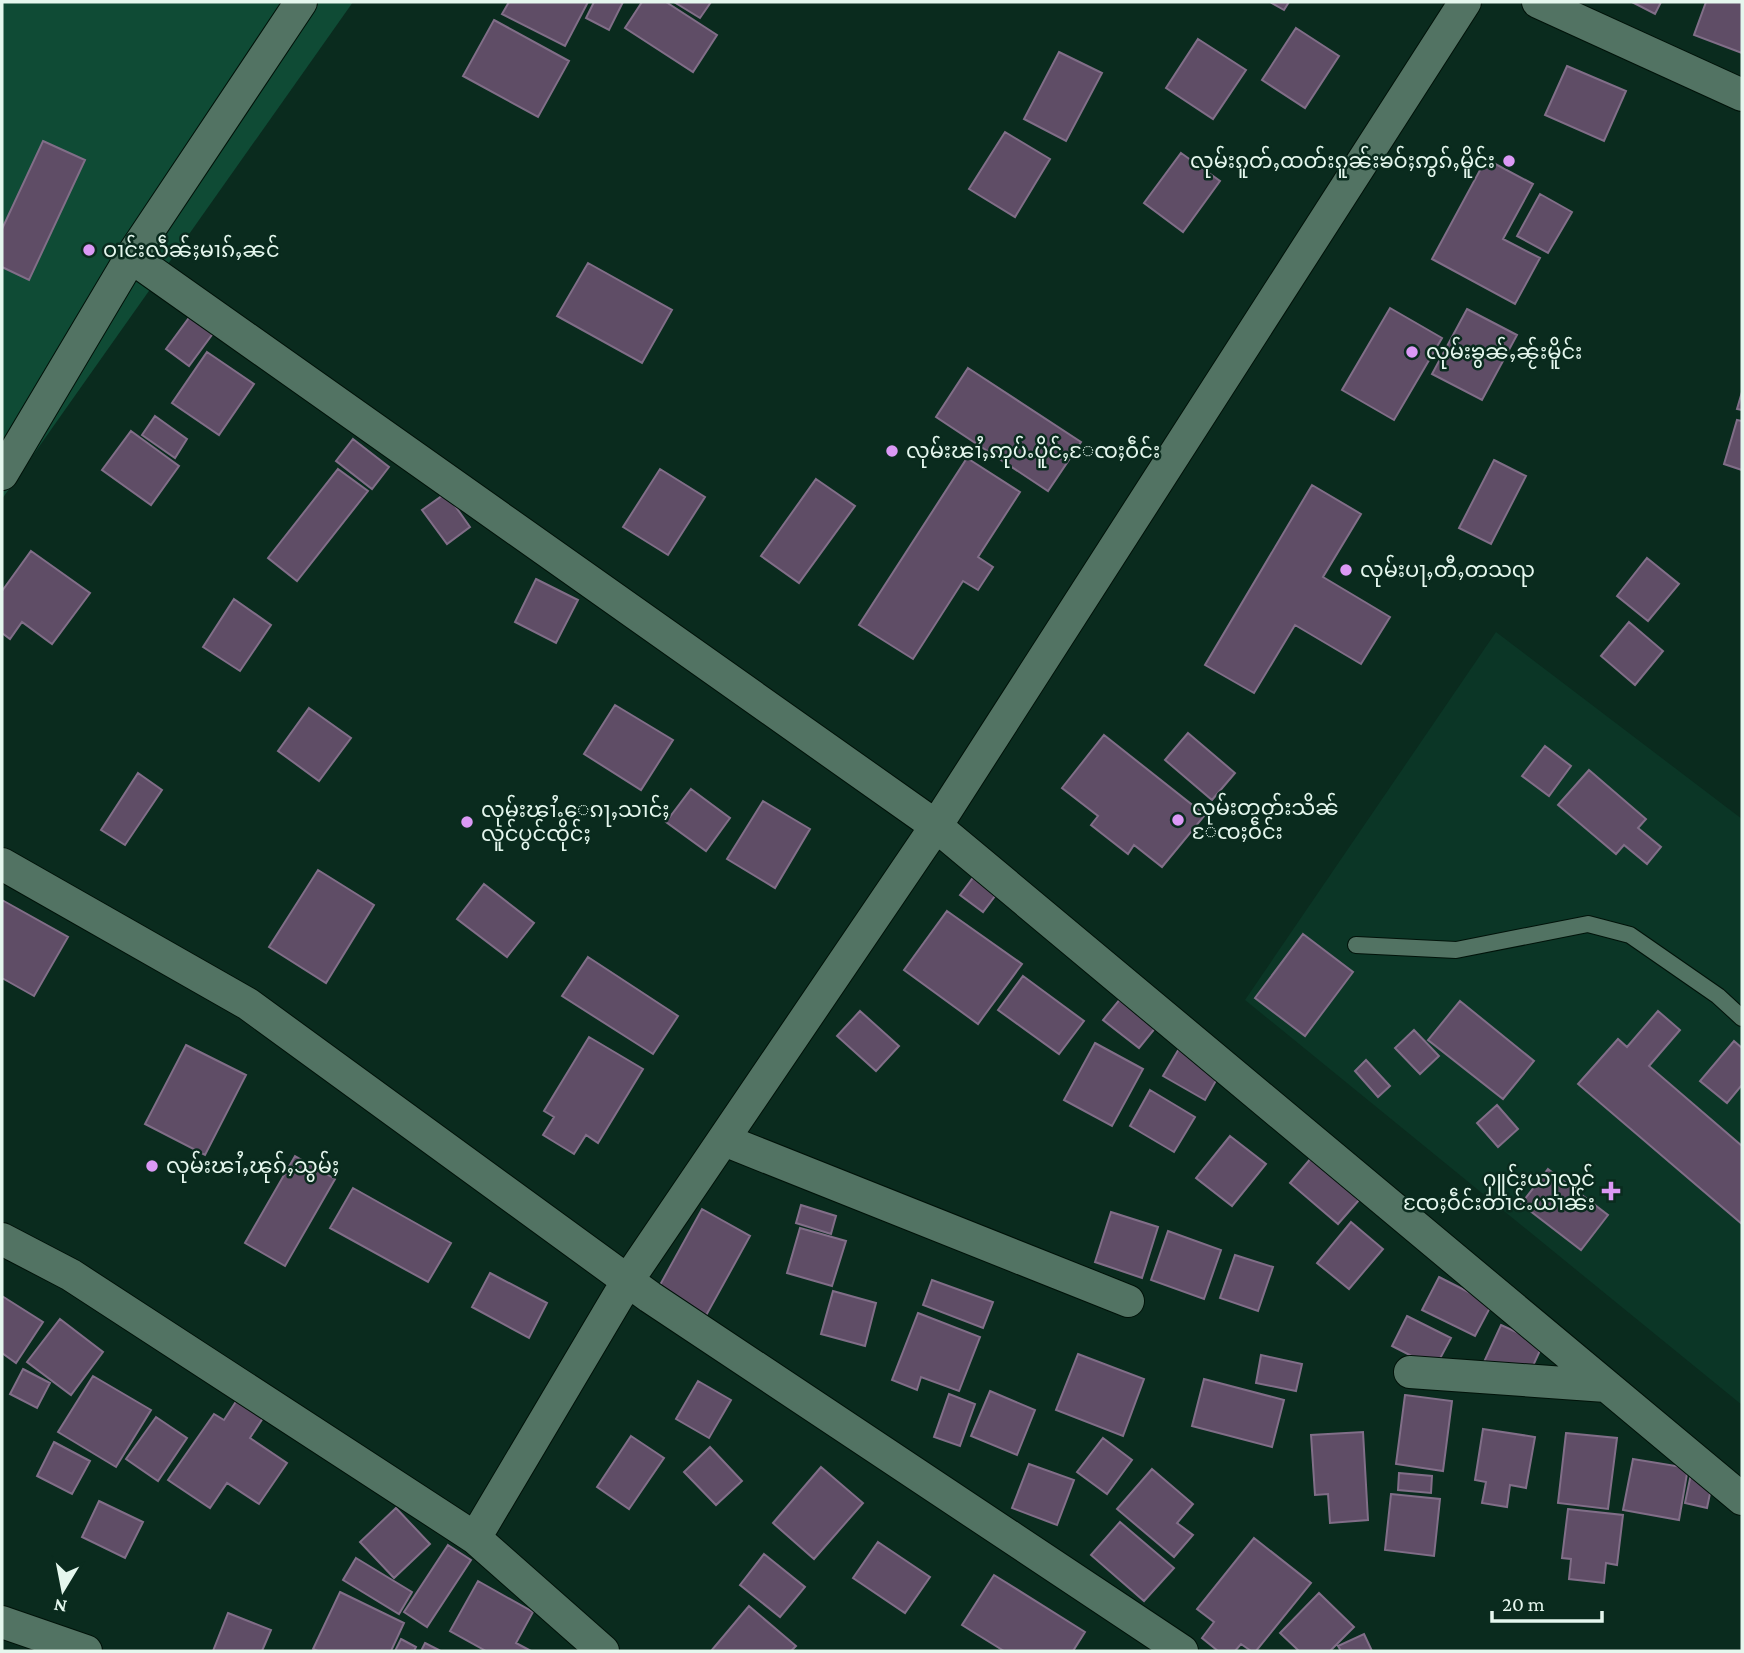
<svg xmlns="http://www.w3.org/2000/svg" width="1744" height="1653" font-family="'Crimson Pro','Noto Sans Myanmar',serif">
	<style>
		.built { fill: #0b3626 }
		.green { fill: #0f4b35 }
		.building { fill: #5f4d66; stroke: #816e88; stroke-width: 2 }
		.lines { fill: none; stroke-linecap: round; stroke-linejoin: round }
		.service-casing { stroke: #001209; stroke-width: 18 }
		.minor-casing { stroke: #001209; stroke-width: 34 }
		.service { stroke: #527363; stroke-width: 16 }
		.minor { stroke: #527363; stroke-width: 32 }
		.poi-dot { fill: #db99f5; stroke: #0a2b1e; stroke-width: 2.5 }
		.labels { text-anchor: middle; dominant-baseline: central; stroke-width: 5; stroke-linejoin: round; paint-order: stroke }
		.poi-label { font-size: 21px; fill: #e5f7ee; stroke: #0a2b1e; text-anchor: start }
	</style>
	<rect width="100%" height="100%" fill="#0a2b1e"/>
	<path class="built" d="M1496,632L1742,819V1405L1245,1000Z"/>
	<path class="green" d="M2,2H353L2,499Z"/>
	<path class="building" d="M509,2H588L565,46L502,14Z
		M594,2H623L609,30L586,18Z
		M642,2H666L717,35L693,72L625,28Z
		M674,2H711L700,18Z
		M1270,2H1289L1284,10Z
		M1632,2H1661L1655,14Z
		M1706,2H1742V53L1694,35Z
		M494,20L569,61L538,117L463,76Z
		M1296,28L1339,56L1305,108L1262,80Z
		M1198,39L1246,70L1213,119L1166,88Z
		M1059,52L1102,73L1066,141L1024,119Z
		M1567,66L1626,91L1604,141L1545,115Z
		M1005,132L1050,159L1015,217L969,189Z
		M43,141L85,160L29,280L2,267V229Z
		M1181,153L1220,181L1183,232L1144,203Z
		M1486,159L1533,184L1503,239L1540,258L1515,304L1432,259Z
		M1540,194L1572,212L1548,253L1517,236Z
		M588,263L672,310L642,363L557,316Z
		M1390,308L1442,338L1394,420L1342,390Z
		M1467,309L1517,335L1482,400L1432,374Z
		M194,311L217,328L189,366L166,349Z
		M207,352L254,384L219,435L172,403Z
		M968,368L1081,442L1048,491L936,417Z
		M1742,392V410L1737,409Z
		M155,416L187,439L175,458L142,435Z
		M1737,420L1742,421V470L1724,464Z
		M131,431L179,466L151,505L102,470Z
		M353,439L389,467L372,489L336,461Z
		M967,458L1020,492L978,557L993,567L978,590L963,581L913,659L859,625Z
		M1494,460L1526,476L1491,544L1459,528Z
		M338,469L368,491L297,581L268,558Z
		M660,469L705,497L668,555L623,527Z
		M816,479L855,506L799,583L761,556Z
		M1312,485L1361,514L1323,577L1390,617L1361,664L1295,625L1254,693L1205,665Z
		M446,493L470,527L447,544L422,510Z
		M31,551L90,593L52,644L22,622L10,639L2,633V591Z
		M1647,558L1679,584L1648,621L1617,596Z
		M536,579L578,600L556,643L515,622Z
		M234,599L271,625L240,671L203,647Z
		M1629,622L1663,651L1635,685L1601,656Z
		M615,705L673,740L641,790L584,754Z
		M309,708L351,738L319,781L278,751Z
		M1188,733L1235,773L1212,800L1165,760Z
		M1104,735L1205,815L1162,867L1134,845L1128,854L1091,825L1098,816L1062,788Z
		M1545,746L1571,766L1549,796L1522,776Z
		M1589,770L1646,819L1638,828L1661,847L1647,864L1624,845L1616,854L1558,805Z
		M138,773L162,790L125,845L101,830Z
		M691,789L730,818L706,851L666,822Z
		M763,801L810,829L775,888L727,859Z
		M981,867L1004,884L983,912L960,895Z
		M318,870L374,905L326,983L269,947Z
		M484,884L534,923L507,957L457,919Z
		M2,900L68,937L34,996L2,978Z
		M947,911L1022,964L978,1024L904,970Z
		M1303,934L1353,972L1305,1036L1255,998Z
		M588,957L678,1016L653,1054L562,996Z
		M1023,976L1084,1021L1059,1054L998,1010Z
		M1130,987L1165,1016L1139,1048L1103,1020Z
		M1460,1001L1534,1061L1503,1099L1428,1040Z
		M860,1011L899,1046L876,1071L837,1036Z
		M1658,1011L1680,1030L1649,1066L1742,1146V1224L1578,1084L1618,1039L1627,1047Z
		M1414,1030L1439,1056L1420,1074L1395,1048Z
		M589,1037L643,1069L598,1143L586,1135L574,1154L543,1135L554,1117L544,1111Z
		M1734,1041L1742,1048V1085L1727,1103L1700,1081Z
		M1095,1043L1143,1069L1112,1126L1064,1100Z
		M186,1045L246,1075L205,1155L145,1124Z
		M1180,1047L1222,1070L1205,1100L1163,1076Z
		M1366,1060L1390,1086L1378,1097L1355,1071Z
		M1150,1090L1195,1117L1174,1152L1130,1126Z
		M1497,1105L1518,1129L1498,1147L1477,1123Z
		M1230,1136L1266,1164L1232,1206L1196,1178Z
		M1317,1151L1366,1192L1338,1224L1290,1183Z
		M295,1156L335,1179L285,1266L245,1243Z
		M1548,1169L1608,1215L1581,1250L1521,1204Z
		M353,1188L451,1243L428,1282L330,1228Z
		M801,1205L836,1216L831,1234L796,1223Z
		M702,1209L750,1236L703,1321L655,1294Z
		M1111,1212L1158,1227L1142,1278L1095,1262Z
		M1351,1222L1383,1249L1349,1289L1317,1263Z
		M800,1228L846,1241L832,1286L787,1273Z
		M1168,1231L1221,1250L1204,1299L1151,1280Z
		M1235,1255L1273,1267L1258,1311L1220,1298Z
		M490,1273L547,1303L529,1338L472,1307Z
		M1439,1277L1492,1304L1475,1336L1422,1310Z
		M932,1280L993,1302L983,1328L923,1305Z
		M833,1291L876,1303L865,1346L821,1334Z
		M2,1296L43,1322L16,1363L2,1353Z
		M918,1313L980,1337L959,1391L921,1377L917,1390L892,1380Z
		M1407,1316L1451,1338L1435,1368L1392,1346Z
		M60,1319L103,1352L71,1395L27,1362Z
		M1501,1325L1543,1344L1520,1394L1478,1375Z
		M1078,1354L1144,1379L1123,1436L1056,1410Z
		M1261,1355L1302,1364L1296,1391L1256,1383Z
		M23,1369L50,1383L37,1408L10,1394Z
		M93,1376L151,1410L116,1467L58,1432Z
		M1204,1379L1284,1400L1272,1447L1192,1426Z
		M698,1381L731,1400L709,1438L676,1419Z
		M990,1391L1035,1410L1017,1455L971,1436Z
		M949,1394L975,1404L960,1446L934,1437Z
		M1405,1395L1452,1401L1443,1471L1396,1464Z
		M237,1400L263,1418L250,1438L287,1463L259,1504L227,1483L210,1508L168,1480L214,1414L224,1420Z
		M156,1417L187,1438L158,1481L126,1459Z
		M1483,1429L1535,1437L1526,1488L1510,1485L1507,1507L1482,1503L1486,1482L1475,1480Z
		M1363,1432L1368,1520L1330,1523L1328,1494L1315,1495L1311,1435Z
		M1566,1433L1617,1438L1608,1509L1558,1503Z
		M631,1436L664,1458L629,1509L597,1487Z
		M1103,1438L1132,1460L1107,1494L1077,1472Z
		M54,1442L90,1461L72,1494L37,1476Z
		M710,1447L742,1481L716,1505L684,1472Z
		M1633,1459L1688,1468L1679,1520L1623,1510Z
		M1029,1464L1074,1480L1057,1525L1012,1508Z
		M821,1467L863,1503L814,1559L773,1523Z
		M1152,1469L1193,1504L1177,1523L1193,1535L1174,1557L1117,1509Z
		M1692,1469L1714,1474L1707,1508L1685,1503Z
		M1399,1473L1432,1476L1431,1493L1398,1490Z
		M1391,1494L1440,1499L1434,1556L1385,1550Z
		M99,1501L143,1522L125,1558L82,1537Z
		M396,1508L430,1544L394,1578L360,1542Z
		M1568,1509L1623,1515L1617,1565L1606,1563L1604,1583L1569,1579L1571,1559L1562,1558Z
		M1120,1522L1174,1568L1144,1601L1091,1555Z
		M1254,1538L1311,1583L1256,1651H1251L1241,1644L1235,1651H1218L1202,1638L1214,1622L1197,1609Z
		M878,1542L930,1577L905,1613L853,1578Z
		M448,1545L471,1560L427,1627L404,1612Z
		M764,1554L805,1587L780,1617L740,1585Z
		M356,1558L412,1592L399,1614L343,1580Z
		M994,1575L1085,1632L1073,1651H1004L962,1625Z
		M478,1581L533,1612L516,1643L531,1651H486L450,1631Z
		M340,1592L404,1623L391,1651H318L313,1649Z
		M1319,1593L1354,1627L1330,1651H1299L1280,1633Z
		M749,1606L796,1646L791,1651H711Z
		M228,1613L271,1630L262,1651H213Z
		M1364,1634L1372,1651H1341L1338,1646Z
		M401,1639L416,1647L414,1651H395Z
		M425,1643L439,1650L438,1651H421Z"/>
	<g class="lines">
		<g class="service-casing">
			<path id="service" d="M1356,945L1456,950L1588,924L1630,935L1718,996L1742,1018"/>
		</g>
		<g class="minor-casing">
			<path id="minor" d="M1538,2L1742,95
				M131,257L936,826L1742,1499
				M2,474L131,257L301,2
				M2,864L248,1004L650,1297L1182,1651
				M724,1140L1128,1301
				M2,1239L71,1275L475,1538L603,1651
				M1410,1372L1606,1386
				M475,1538L628,1280L936,826L1465,2
				M2,1622L86,1651"/>
		</g>
		<use href="#service" class="service"/>
		<use href="#minor" class="minor"/>
	</g>
	<g class="poi-dot">
		<circle cx="1509" cy="161" r="7"/>
		<circle cx="89" cy="250" r="7"/>
		<circle cx="1412" cy="352" r="7"/>
		<circle cx="892" cy="451" r="7"/>
		<circle cx="1346" cy="570" r="7"/>
		<circle cx="1178" cy="820" r="7"/>
		<circle cx="467" cy="822" r="7"/>
		<circle cx="152" cy="1166" r="7"/>
		<path d="M1607.5 1180.5h7v7h7v7h-7v7h-7v-7h-7v-7h7z"/>
	</g>
	<g class="labels">
		<g class="poi-label">
			<text x="1495" y="161" text-anchor="end">လုမ်းၵူတ်ႇထတ်းၵူၼ်းၶဝ်ႈဢွၵ်ႇမိူင်း</text>
			<text x="103" y="250">ဝၢင်းလဵၼ်ႈမၢၵ်ႇၼင်</text>
			<text x="1426" y="352">လုမ်းၶွၼ်ႇၼႂ်းမိူင်း</text>
			<text x="906" y="451">လုမ်းၽၢႆႇဢုပ်ႉပိူင်ႇႄၸႈဝဵင်း</text>
			<text x="1360" y="570">လုမ်းပႃႇတီႇတသၺ</text>
			<text x="1192" y="808">လုမ်းတတ်းသိၼ်<tspan x="1192" dy="24">ႄၸႈဝဵင်း</tspan></text>
			<text x="481" y="810">လုမ်းၽၢႆႇေၵႃႇသၢင်ႈ<tspan x="481" dy="24">လူင်ပွင်ၸိုင်ႈ</tspan></text>
			<text x="166" y="1166">လုမ်းၽၢႆႇၽုၵ်ႇသွမ်ႈ</text>
			<text x="1595" y="1179" text-anchor="end">ႁူင်းယႃလူင်<tspan x="1595" dy="24">ၸႄႈဝဵင်းတၢင်ႉယၢၼ်း</tspan></text>
		</g>
	</g>
	<rect width="1744" height="1653" fill="none" stroke="#e5f7ee" stroke-width="7"/>
	<g transform="translate(63 1590) rotate(190)" stroke="#0a2b1e" stroke-width="5" paint-order="stroke">
	<path d="M0-5L12 26L0 18L-12 26Z" fill="#e5f7ee"/>
	<text y="-10" font-size="19" font-weight="bold" text-anchor="middle" fill="#e5f7ee">N</text>
	</g>
	<path d="M1492 1611v10h110v-10" fill="none" stroke="#e5f7ee" stroke-width="3.5"/>
	<text x="1502" y="1611" font-size="21" fill="#e5f7ee" stroke="#0a2b1e" stroke-width="5" paint-order="stroke">20 m</text>
</svg>
